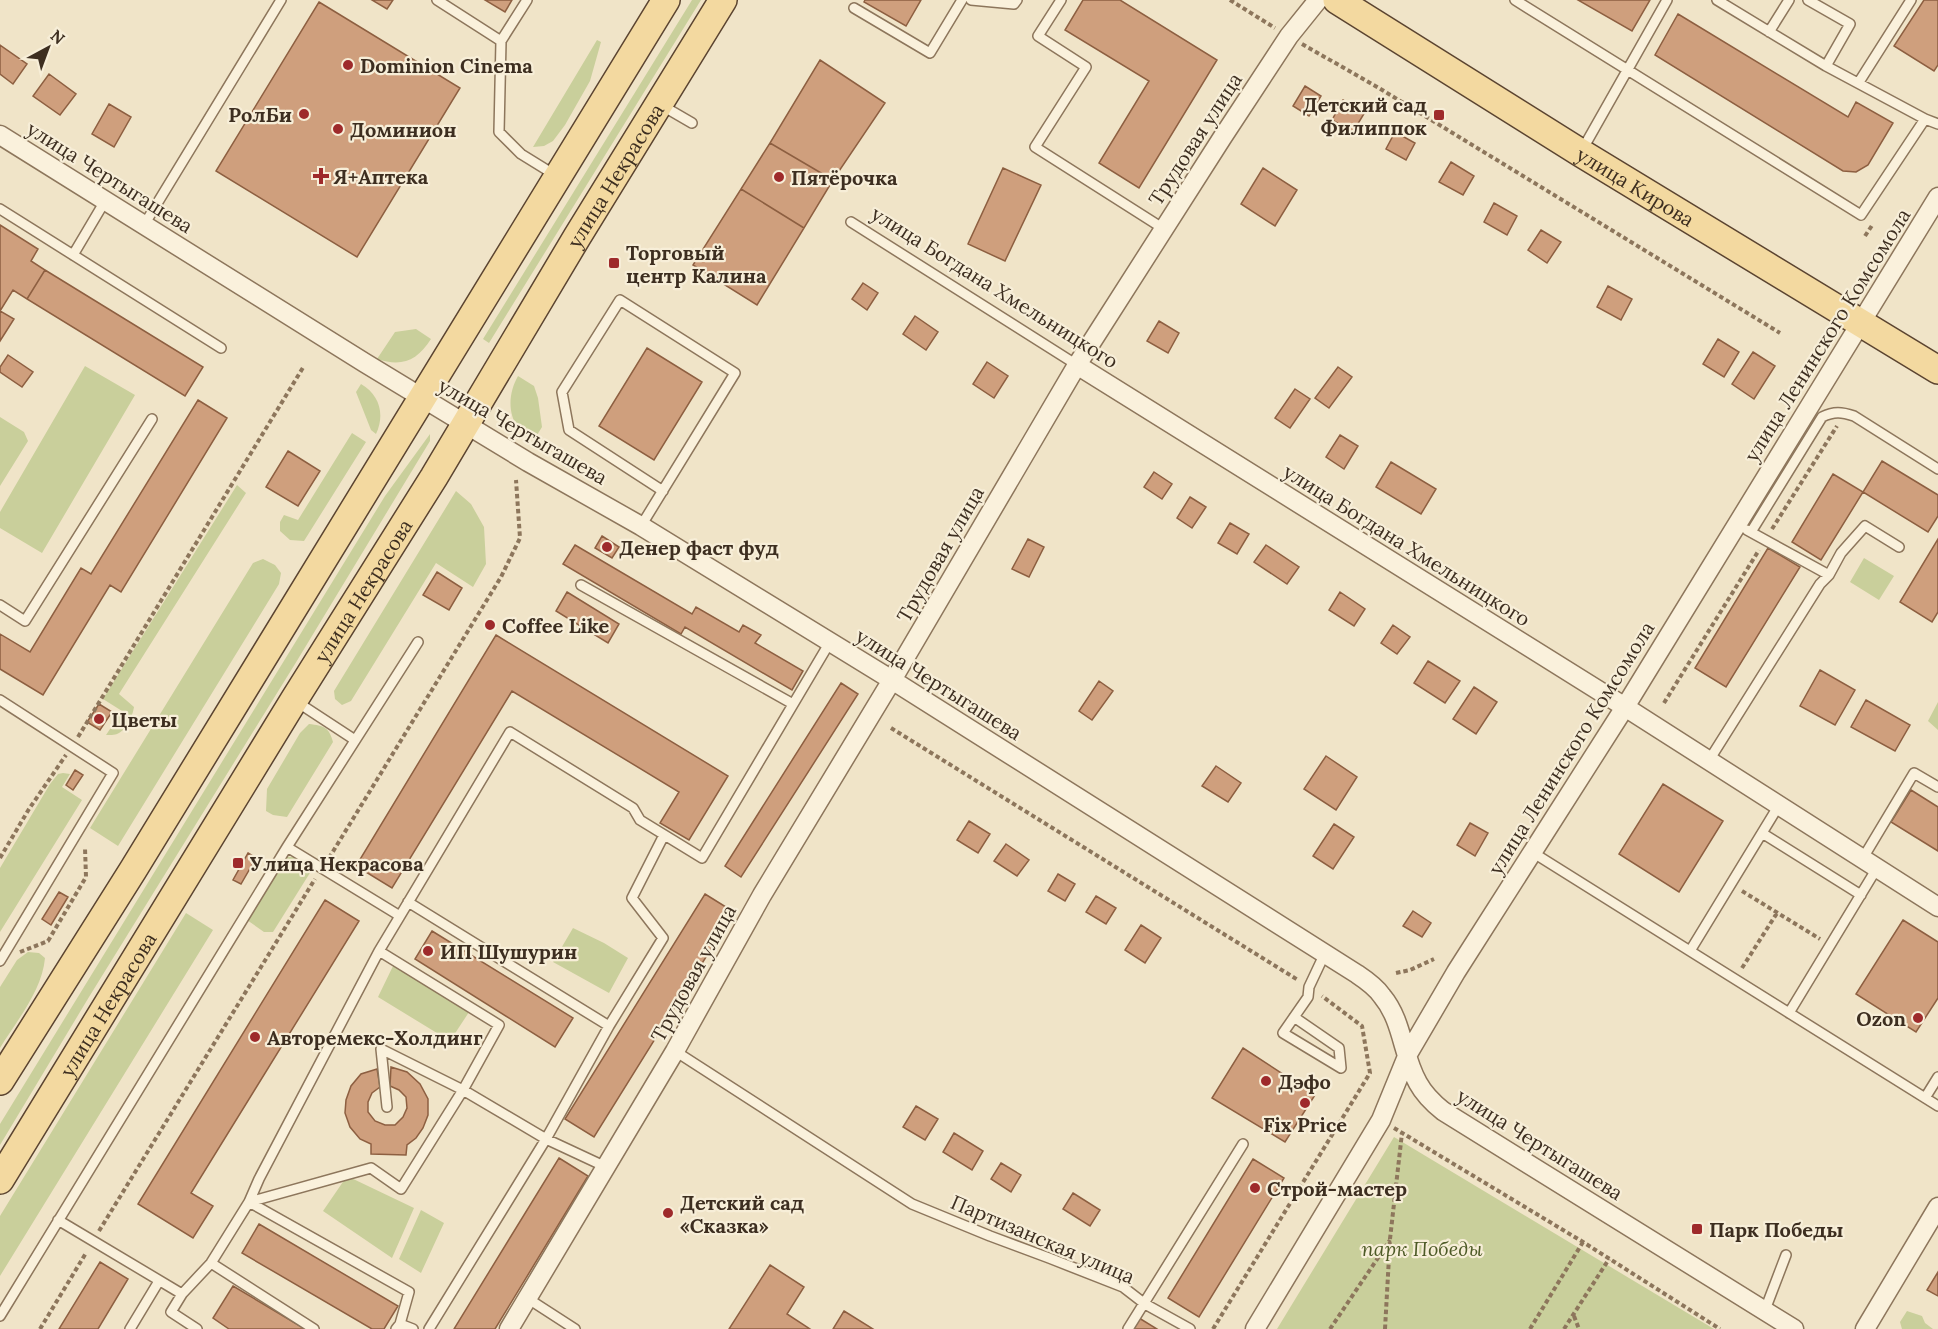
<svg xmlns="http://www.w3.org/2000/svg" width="1938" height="1329" font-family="Lora,serif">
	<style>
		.green { fill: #c9cf9b }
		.building { fill: #cf9f7d; stroke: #8d5f41; stroke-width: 1.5 }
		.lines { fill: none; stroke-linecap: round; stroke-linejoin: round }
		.lane-casing { stroke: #8d765c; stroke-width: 12 }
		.street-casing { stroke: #8d765c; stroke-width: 21 }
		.primary-casing { stroke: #5b4430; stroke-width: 30 }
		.path { stroke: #8d765c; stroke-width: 4; stroke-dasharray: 4.5 3; stroke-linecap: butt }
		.lane { stroke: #faf1dc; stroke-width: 9 }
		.street { stroke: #faf1dc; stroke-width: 18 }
		.primary { stroke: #f3d9a0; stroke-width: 27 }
		.poi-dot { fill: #9e2a2b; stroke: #f7eed8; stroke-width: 2 }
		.labels { text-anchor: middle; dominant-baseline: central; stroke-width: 4.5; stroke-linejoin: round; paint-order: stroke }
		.poi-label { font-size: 20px; font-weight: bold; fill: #3d2e20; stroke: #f7eed8; text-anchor: start }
		.street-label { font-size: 20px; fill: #3d2e20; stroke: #f7eed8 }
		.park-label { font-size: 20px; font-style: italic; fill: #4d5a26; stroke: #f7eed8 }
	</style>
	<rect width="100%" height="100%" fill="#f0e4c8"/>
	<path class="green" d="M692,0H701L489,343L483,339Z
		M597,40L601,42L590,81L565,125L553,141L544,146L533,147Z
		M416,329L431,339C417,361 402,367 377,359L395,332Z
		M85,366L135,395L42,553L0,528V512Z
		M518,376L534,386L538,398L542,427L534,440C529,437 522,433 518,428C507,412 509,392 518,376Z
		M361,384C380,395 385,415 376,434L371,430L356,392Z
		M0,417L24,432L28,441L0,486Z
		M352,433L366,442L304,541L290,540L280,531V522L284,515L298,520Z
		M430,434V441L295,664L89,997L0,1145V1124L385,496Z
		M237,485L246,493L119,694L134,707C133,715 126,731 117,734C116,735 108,735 106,735L122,711L103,699Z
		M456,491L471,504L484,527L486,564L473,587L436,563L351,701L342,705L335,699L334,691Z
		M1864,558L1894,576L1879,600L1850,582Z
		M263,559L275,565L281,573L279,584L118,846L90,828L253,563Z
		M1938,702V730L1928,721Z
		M309,724C324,726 329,727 333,742L287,817L273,815L266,811L267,789L300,733Z
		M63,773L70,774L62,787L82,800L0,932V868L50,784L58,774Z
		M285,857H295L313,868L273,932H264L247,920Z
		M186,913L213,930L0,1276V1216Z
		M573,928L604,943L628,958L609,993L553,962Z
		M28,952L39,953L45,958C42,991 17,1020 0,1048V987L17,960Z
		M394,964L471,1009L450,1041L378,997Z
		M1394,1137L1714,1329H1277Z
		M347,1176L414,1208L392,1258L323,1211Z
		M421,1210L444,1223L421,1273L399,1259Z
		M1907,1311L1922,1316L1925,1323L1933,1329H1902L1900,1322Z"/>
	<path class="building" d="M372,0H393L387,9Z
		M485,0H512L505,12Z
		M865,0H921L906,26L864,2Z
		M1083,0H1120L1217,60L1139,188L1099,163L1149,81L1065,30Z
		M1578,0H1650L1632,31Z
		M1924,0H1938V65L1934,71L1894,46Z
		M319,2L460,88L357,257L216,171Z
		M1678,14L1848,117L1856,102L1893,123L1868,165L1856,172L1843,171L1655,55Z
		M0,45L27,64L13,84L0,74Z
		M820,60L885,103L833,180L770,143Z
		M49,74L76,94L60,115L33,96Z
		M1305,86L1321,96L1309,116L1293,106Z
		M1343,100L1365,112L1353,132L1332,120Z
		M109,104L131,117L114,147L92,134Z
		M1395,132L1415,143L1406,160L1386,149Z
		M770,143L833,180L804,228L741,189Z
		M1451,162L1474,176L1463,195L1439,182Z
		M1003,168L1041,185L1005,261L968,244Z
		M1263,168L1297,190L1275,226L1241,204Z
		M741,189L804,228L757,305L693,265Z
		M1494,203L1517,216L1507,235L1484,222Z
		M0,225L38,249L31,261L45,270L27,299L13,290L0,311L14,319L0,341Z
		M1541,230L1561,242L1547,263L1528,250Z
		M45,270L203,367L185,396L27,299Z
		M863,283L878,293L867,310L852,299Z
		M1608,286L1632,299L1621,320L1597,307Z
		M915,316L938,332L926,350L903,334Z
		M1159,321L1179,333L1168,353L1147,341Z
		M1718,339L1739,352L1724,377L1703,364Z
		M647,348L702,382L654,460L599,426Z
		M1753,352L1775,366L1754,399L1732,384Z
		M8,355L33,372L22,387L0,372V367Z
		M987,362L1008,376L994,398L973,384Z
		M1338,367L1352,377L1329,408L1315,398Z
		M1295,389L1310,399L1290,428L1275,418Z
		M198,400L227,418L121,592L110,585L43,695L0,669V634L30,652L81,568L91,574Z
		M1340,435L1358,446L1344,469L1326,457Z
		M288,451L320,471L298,506L266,487Z
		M1882,461L1938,495V516L1928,532L1863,492Z
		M1391,462L1436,489L1421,514L1376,487Z
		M1154,472L1172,484L1162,499L1144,487Z
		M1833,474L1863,492L1821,560L1792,542Z
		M1190,497L1206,507L1192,528L1177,518Z
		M1230,523L1249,534L1237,554L1218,543Z
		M602,536L619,547L612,558L595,548Z
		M1028,539L1044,547L1029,577L1012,569Z
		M1938,539V612L1932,622L1900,602Z
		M575,545L692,614L696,607L739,632L743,625L761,635L755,643L803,671L792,690L685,627L681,634L563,564Z
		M1266,545L1299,567L1287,584L1254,562Z
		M1768,548L1800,567L1726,687L1695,668Z
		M437,572L462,588L449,610L423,595Z
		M567,592L619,624L608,643L556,611Z
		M1340,592L1365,609L1354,626L1329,610Z
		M1393,625L1410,637L1397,654L1381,643Z
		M496,635L728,776L689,840L660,823L679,792L512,691L392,888L356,866Z
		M1428,661L1460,681L1445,703L1414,683Z
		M1820,670L1855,690L1835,725L1800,706Z
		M1099,681L1113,691L1092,720L1079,711Z
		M841,683L858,694L741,877L725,866Z
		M1474,687L1497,702L1476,734L1453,719Z
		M1866,700L1910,725L1895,751L1851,727Z
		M99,704L112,712L100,730L87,722Z
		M1326,756L1357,777L1336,810L1304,789Z
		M1216,766L1241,783L1228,802L1202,786Z
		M75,770L83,775L73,790L66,785Z
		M1663,784L1723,821L1679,892L1619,854Z
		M1911,790L1938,807V851L1891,822Z
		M969,821L990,834L978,853L957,840Z
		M1470,823L1488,833L1475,856L1457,845Z
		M1334,824L1354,837L1333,869L1313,856Z
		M1006,844L1029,860L1017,876L994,861Z
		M248,853L256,858L241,884L233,880Z
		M1058,874L1075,884L1065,901L1048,891Z
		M59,892L68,897L51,925L42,919Z
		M705,894L734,912L594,1137L565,1119Z
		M1096,896L1116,908L1106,924L1086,912Z
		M325,900L359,921L191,1193L213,1206L193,1238L138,1204Z
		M1413,911L1431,923L1422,937L1403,926Z
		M1903,920L1938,942V998L1916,1032L1856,994Z
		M1141,925L1161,938L1145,963L1125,950Z
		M432,931L573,1018L555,1047L415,959Z
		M1243,1048L1315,1095L1285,1142L1212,1098Z
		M391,1067L407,1072L420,1084L428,1099V1115L423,1128L416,1138L407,1145L406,1155L371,1154V1144L360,1139L350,1127L345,1113L346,1100L351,1086L361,1074L377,1069L380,1087L372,1093L368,1102V1112L375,1121L385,1125H395L403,1117L407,1108L406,1097L399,1090L390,1086Z
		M916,1106L938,1119L925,1140L903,1127Z
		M954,1133L983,1151L972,1170L943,1152Z
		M559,1158L588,1176L495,1329H454Z
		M1253,1159L1284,1178L1199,1317L1168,1298Z
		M1001,1163L1021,1175L1011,1192L991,1179Z
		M1073,1193L1100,1210L1090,1226L1063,1209Z
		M259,1224L398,1306L384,1329H372L242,1253Z
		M100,1262L128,1279L98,1329H59Z
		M770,1265L804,1287L787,1314L810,1329H729Z
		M1938,1272V1296L1927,1290Z
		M233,1286L305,1329H229L213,1318Z
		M844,1311L873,1329H833Z
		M1139,1318L1157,1329H1132Z"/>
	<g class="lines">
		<g class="lane-casing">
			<path id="lane" d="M437,0L501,41L499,132L521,154L555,175
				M971,0L1014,4L1017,0
				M1061,0L1038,36L1086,67L1035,147L1164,229
				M1515,0L1861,215L1925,119
				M1717,0L1826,66L1925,119L1938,124
				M1808,0L1850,24L1826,66
				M854,8L930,53L962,0
				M1769,32L1789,0
				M501,41L527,0
				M1859,82L1911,0
				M661,105L692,123
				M1581,152L1667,0
				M0,209L221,348
				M851,222L1077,365
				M144,225L281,0
				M73,255L105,201
				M641,526L735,373L620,300L562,392L569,430L663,491
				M1747,530L1829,575
				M1751,532L1822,417C1834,411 1842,412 1854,416L1938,469
				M581,585L793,704
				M0,605L25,621L152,419
				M0,700L113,773L0,961
				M297,702L355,740
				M1708,762L1820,584L1829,575L1841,553L1865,526L1899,547
				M1762,833L1861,895
				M1532,852L1690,951L1779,805
				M1863,858L1914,773L1938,787
				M408,902L609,1026
				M400,916L510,732L633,808L640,820L702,858L830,642
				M1690,951L1938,1106
				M1789,1013L1877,868
				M1294,1017L1339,1048L1341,1068L1283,1033L1308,997L1309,987L1325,953
				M675,1051L912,1204L990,1236L1049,1258L1123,1287L1145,1304L1190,1329
				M1925,1098L1938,1077
				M387,1107L381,1049L463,1090L546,1139L606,1167
				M249,1202L371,1168L401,1189L463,1090L499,1025L379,951
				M249,1202L409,1292L400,1324
				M58,1220L182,1294L211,1263L249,1202L259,1179L379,951L400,916L287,847
				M211,1263L314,1329
				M182,1294L171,1312L197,1329
				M527,1298L575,1329
				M1765,1310L1786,1255
				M0,1316L287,847L418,642
				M130,1329L159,1281
				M396,1329L400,1324L413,1329
				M429,1329L546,1139L609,1026L663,938L632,898L664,835
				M1128,1329L1243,1144"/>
		</g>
		<g class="street-casing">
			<path id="street" d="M0,135L365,363L528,462L641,526L892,680L1357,974C1366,980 1376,987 1382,996C1403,1021 1402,1055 1418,1083C1424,1094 1433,1103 1443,1111L1794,1329
				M1077,365L1625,707L1938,907
				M509,1329L675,1051L762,895L892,680L1077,365L1222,138L1289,36L1318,0
				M1255,1329L1381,1120L1408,1054L1456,972L1625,707L1938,197
				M1865,1329L1938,1207"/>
		</g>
		<g class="primary-casing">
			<g id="primary">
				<path id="s1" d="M1337,0L1581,153L1938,370"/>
				<path d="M0,1081L133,870L666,0"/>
				<path id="s2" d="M0,1180L294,700L434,477L577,237L723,0"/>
			</g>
		</g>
		<path class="path" d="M1230,0L1275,28
			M1302,44L1379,88L1780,333
			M1865,236L1873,224
			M1772,529L1837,426
			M1664,703L1759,550
			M891,728L1298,980
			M78,737L304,366
			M0,858L29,809L66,755
			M329,858L501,577L520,538L516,480
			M1742,891L1820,939
			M20,952L48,941L86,877L85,848
			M1742,968L1777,913
			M1396,973L1410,970L1434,959
			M1394,1128L1583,1242L1720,1329
			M99,1231L315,879
			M1574,1316L1579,1329
			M40,1329L86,1253
			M1213,1329L1370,1073L1362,1026L1322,996
			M1330,1329L1390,1240
			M1385,1329L1390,1239L1402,1133
			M1530,1329L1583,1242
			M1564,1329L1609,1259"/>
		<use href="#lane" class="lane"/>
		<use href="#street" class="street"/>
		<use href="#primary" class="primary"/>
	</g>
	<g class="poi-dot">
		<circle cx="348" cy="65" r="6"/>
		<circle cx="304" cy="114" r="6"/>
		<rect x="1433" y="109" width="12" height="12" rx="3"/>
		<circle cx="338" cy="129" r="6"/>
		<path d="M318 167h6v6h6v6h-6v6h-6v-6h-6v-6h6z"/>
		<circle cx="779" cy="177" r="6"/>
		<rect x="608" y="257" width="12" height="12" rx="3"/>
		<circle cx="607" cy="547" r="6"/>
		<circle cx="490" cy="625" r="6"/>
		<circle cx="99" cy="719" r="6"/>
		<rect x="232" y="857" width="12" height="12" rx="3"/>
		<circle cx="428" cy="951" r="6"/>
		<circle cx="1918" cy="1018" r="6"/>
		<circle cx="255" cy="1037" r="6"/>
		<circle cx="1266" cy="1081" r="6"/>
		<circle cx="1305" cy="1103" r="6"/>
		<circle cx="1255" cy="1188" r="6"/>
		<circle cx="668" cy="1213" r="6"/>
		<rect x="1691" y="1223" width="12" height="12" rx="3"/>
	</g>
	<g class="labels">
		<g class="poi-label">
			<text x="360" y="65">Dominion Cinema</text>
			<text x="1427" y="104" text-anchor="end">Детский сад<tspan x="1427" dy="23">Филиппок</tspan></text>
			<text x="292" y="114" text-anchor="end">РолБи</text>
			<text x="350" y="129">Доминион</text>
			<text x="333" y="176">Я+Аптека</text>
			<text x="791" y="177">Пятёрочка</text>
			<text x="626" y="252">Торговый<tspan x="626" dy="23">центр Калина</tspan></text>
			<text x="619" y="547">Денер фаст фуд</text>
			<text x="502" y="625">Coffee Like</text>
			<text x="111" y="719">Цветы</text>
			<text x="250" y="863">Улица Некрасова</text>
			<text x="440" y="951">ИП Шушурин</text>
			<text x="1906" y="1018" text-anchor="end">Ozon</text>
			<text x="267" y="1037">Авторемекс-Холдинг</text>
			<text x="1278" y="1081">Дэфо</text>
			<text x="1305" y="1124" text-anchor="middle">Fix Price</text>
			<text x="1267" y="1188">Строй-мастер</text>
			<text x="680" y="1202">Детский сад<tspan x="680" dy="23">«Сказка»</tspan></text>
			<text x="1709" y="1229">Парк Победы</text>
		</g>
		<g class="street-label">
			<text transform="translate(1195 139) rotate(-57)">Трудовая улица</text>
			<text stroke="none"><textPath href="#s2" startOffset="1178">улица Некрасова</textPath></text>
			<text transform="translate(110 177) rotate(32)">улица Чертыгашева</text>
			<text stroke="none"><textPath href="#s1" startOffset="352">улица Кирова</textPath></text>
			<text transform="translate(995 287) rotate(32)">улица Богдана Хмельницкого</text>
			<text transform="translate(1827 335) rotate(-58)">улица Ленинского Комсомола</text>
			<text transform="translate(523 431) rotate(30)">улица Чертыгашева</text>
			<text transform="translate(1407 545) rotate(32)">улица Богдана Хмельницкого</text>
			<text transform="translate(940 554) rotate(-60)">Трудовая улица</text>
			<text stroke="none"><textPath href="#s2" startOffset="692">улица Некрасова</textPath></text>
			<text transform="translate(939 684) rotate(32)">улица Чертыгашева</text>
			<text transform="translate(1571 748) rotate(-58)">улица Ленинского Комсомола</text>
			<text transform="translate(693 973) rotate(-61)">Трудовая улица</text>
			<text stroke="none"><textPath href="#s2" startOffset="206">улица Некрасова</textPath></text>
			<text transform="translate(1540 1144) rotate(32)">улица Чертыгашева</text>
			<text transform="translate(1043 1239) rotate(23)">Партизанская улица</text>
		</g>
		<g class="park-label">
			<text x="1422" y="1248">парк Победы</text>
		</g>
	</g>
	<g transform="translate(48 48) rotate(41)" stroke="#f7eed8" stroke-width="4.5" paint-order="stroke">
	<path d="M0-4.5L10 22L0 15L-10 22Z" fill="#3d2e20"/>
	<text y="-9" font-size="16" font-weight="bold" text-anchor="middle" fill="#3d2e20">N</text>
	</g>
</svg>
